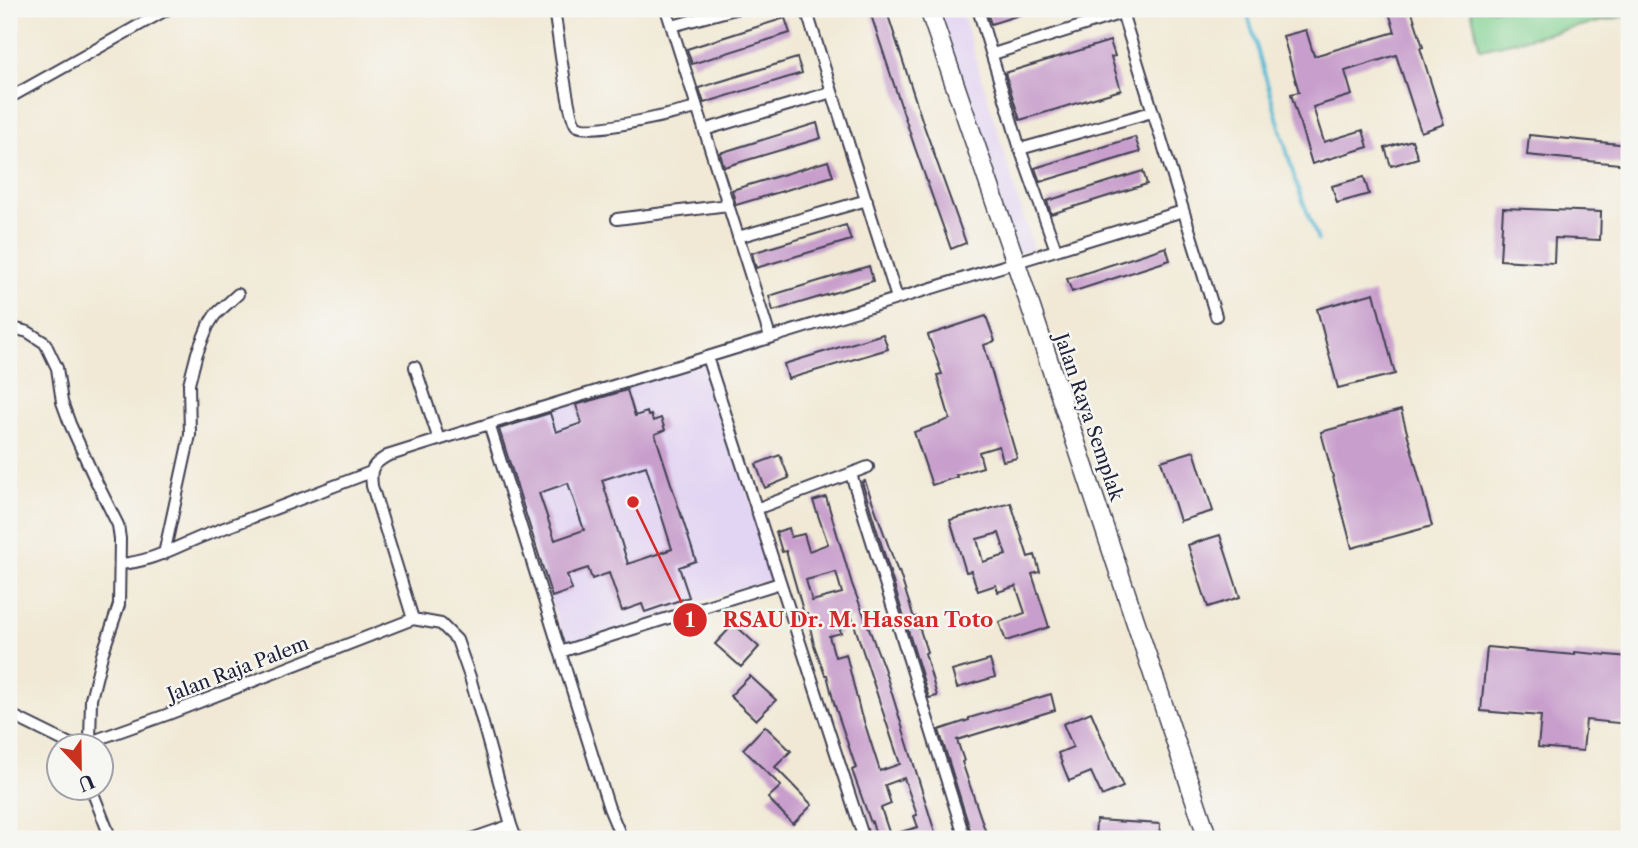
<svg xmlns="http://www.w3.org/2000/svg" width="1638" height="848" font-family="'Libre Caslon Text',serif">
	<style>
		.built { fill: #e2d4f3 }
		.green { fill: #82d191; stroke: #527a66; stroke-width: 2 }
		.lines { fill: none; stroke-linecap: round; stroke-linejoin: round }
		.stream { stroke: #56b9d4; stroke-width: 3.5 }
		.building { fill: #c89fcc; fill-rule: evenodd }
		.minor-casing { stroke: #414052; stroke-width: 14 }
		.primary-casing { stroke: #414052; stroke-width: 21 }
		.minor { stroke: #fff; stroke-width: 10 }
		.primary { stroke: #fff; stroke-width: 18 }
		.labels { text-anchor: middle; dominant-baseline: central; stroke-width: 5; stroke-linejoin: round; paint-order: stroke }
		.street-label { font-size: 19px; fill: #22223b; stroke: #f6f6f2 }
		.leader { fill: none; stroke: #d62828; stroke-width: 2.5 }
		.callout-dot { fill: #d62828; stroke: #f6f6f2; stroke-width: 2.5 }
		.mark-label { font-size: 21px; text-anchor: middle; font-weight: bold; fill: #fff }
		.callout-label { font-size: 21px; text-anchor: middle; font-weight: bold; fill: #d62828; stroke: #f6f6f2; stroke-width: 5; stroke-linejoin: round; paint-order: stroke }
	</style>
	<rect width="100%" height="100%" fill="#f6f6f2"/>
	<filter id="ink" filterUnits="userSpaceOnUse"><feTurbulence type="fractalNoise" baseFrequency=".0143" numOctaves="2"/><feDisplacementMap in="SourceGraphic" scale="14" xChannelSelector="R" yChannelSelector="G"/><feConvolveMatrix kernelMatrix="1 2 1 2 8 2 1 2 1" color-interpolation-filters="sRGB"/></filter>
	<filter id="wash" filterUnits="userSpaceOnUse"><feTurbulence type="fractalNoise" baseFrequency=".00686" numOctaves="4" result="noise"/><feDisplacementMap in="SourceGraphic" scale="28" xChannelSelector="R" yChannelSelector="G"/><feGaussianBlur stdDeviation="1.57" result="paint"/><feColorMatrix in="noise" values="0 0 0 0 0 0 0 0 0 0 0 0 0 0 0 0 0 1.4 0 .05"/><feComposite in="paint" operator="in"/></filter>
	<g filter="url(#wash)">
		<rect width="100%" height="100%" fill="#f1e9d5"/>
		<path class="built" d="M934,9H961L1033,249L1016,253Z
			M706,360L774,578L566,646L491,425Z"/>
		<path class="green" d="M1471,9H1629V15L1480,49Z"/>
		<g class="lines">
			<path class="stream" d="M1246,9L1296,183L1318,240"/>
		</g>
		<g id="blocks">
			<path class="building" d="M869,9H886L924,126L966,243L951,249L915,148Z
				M986,9H1031L1032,11L991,24Z
				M1388,9H1411L1423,47L1420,48L1444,124L1421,132L1396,55L1345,71L1352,95L1313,107L1324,142L1363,130L1368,147L1312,164L1291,94L1299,92L1283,36L1306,30L1314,56L1395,32Z
				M785,18L790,33L692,64L687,49Z
				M1110,41L1115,56L1111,57L1121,90L1020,120L1005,73Z
				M797,58L802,73L704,103L699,88Z
				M817,123L821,138L724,167L720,153Z
				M1529,135L1629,145V165L1527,155Z
				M1135,137L1140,152L1040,182L1035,168Z
				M1412,140L1418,158L1391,166L1385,148Z
				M828,161L833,176L736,205L732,190Z
				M1143,171L1147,184L1051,214L1047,201Z
				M1364,177L1369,194L1337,203L1332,186Z
				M1503,208L1601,212L1600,240L1555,238L1554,263L1500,260Z
				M846,225L851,240L756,268L752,253Z
				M1166,247L1170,260L1072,292L1067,279Z
				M869,266L873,281L773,311L769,296Z
				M1374,293L1395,374L1338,388L1317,309Z
				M986,316L995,341L984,345L1017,458L1003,461L999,446L979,452L983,467L956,475L957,477L932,485L914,432L950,419L937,375L942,374L928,335Z
				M883,334L888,349L788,379L784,364Z
				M627,390L635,416L647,412L648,416L651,415L653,421L661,418L665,430L655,434L696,561L679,567L689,597L645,612L642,604L622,611L609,573L592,579L588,568L567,575L572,590L552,597L499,429L550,413L556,432L582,423L576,405ZM646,466L672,549L628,564L602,480ZM568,483L584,530L555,540L539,493Z
				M1401,410L1432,526L1352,548L1321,432Z
				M1194,451L1213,511L1180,521L1161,461Z
				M780,455L789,478L765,488L756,464Z
				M865,481L898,572L899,571L914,618L916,617L927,652L925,653L937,696L929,698L862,482Z
				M826,497L852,584L884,668L937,839H877L872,822L871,823L852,770L856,768L834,703L827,675H825L814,645L807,613L804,614L786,551L782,552L776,532L789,528L791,537L804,534L809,551L828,544L813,501ZM836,572L842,593L812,601L806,580ZM852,618L900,764L880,771L862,715H861L846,654L835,657L829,636L841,633L838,622ZM904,778L917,815L914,816L918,827L890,835L881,808L891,804L885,785Z
				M1011,503L1028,557L1035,555L1040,572L1032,574L1049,627L1006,641L999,622L1025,613L1016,586L998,592L996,585L978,591L971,571L966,572L950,520ZM999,533L1006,555L983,562L977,539Z
				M1220,535L1240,597L1208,607L1188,545Z
				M734,624L759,647L741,667L715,644Z
				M1487,647L1575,655V652L1629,657V724L1586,720L1583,751L1538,747L1541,716L1481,711Z
				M990,660L995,677L957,688L952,671Z
				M750,676L776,700L756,720L730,696Z
				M1051,694L1055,710L957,740L964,761L962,762L988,839H973L939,730L969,720V718Z
				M1091,712L1123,787L1102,796L1091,772L1069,781L1058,753L1073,747L1063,724Z
				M765,726L791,751L775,767L812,805L793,824L768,798L781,786L743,749Z
				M1096,820L1160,824L1159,839H1095Z"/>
		</g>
	</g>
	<g filter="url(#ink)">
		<use href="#blocks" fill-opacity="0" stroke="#414052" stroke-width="2"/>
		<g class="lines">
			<g class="minor-casing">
				<path id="minor" d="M554,9C557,26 568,118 576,125C587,136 679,112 697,108
					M666,9L770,337
					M806,9L897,298
					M978,9L1020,149L1056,250
					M1121,9L1216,316
					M9,22V9
					M672,26L735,9
					M993,54L1122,13
					M9,98L168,9
					M704,130L832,92
					M1020,149L1152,112
					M617,219L728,205
					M738,237L867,200
					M9,327L28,332L45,343L57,368L62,402L70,424L94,477L118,525L120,539L119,605L102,655L91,699L90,742
					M707,357L864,839
					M415,367L439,440
					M489,424L598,773L609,808L622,839
					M851,474L965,839
					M756,509L868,467
					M164,554L190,435L189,384L197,353L208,326L215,315L238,294
					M120,564C152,562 177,546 206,535C261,514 316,493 371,472
					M560,652L780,583
					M9,714L74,746
					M73,745L90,742L166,715L413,619
					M91,788L111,839
					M471,839L511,825
					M516,839L511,825L470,677L457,640L441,624L413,619L372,486C370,468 372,465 387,456L489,424L1183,211"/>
			</g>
			<g class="primary-casing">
				<path id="primary" d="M929,9L1016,263L1208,839"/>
			</g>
			<use href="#minor" class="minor"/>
			<use href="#primary" class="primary"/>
		</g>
	</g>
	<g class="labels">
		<g class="street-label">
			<text transform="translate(1089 417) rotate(71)">Jalan Raya Semplak</text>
			<text transform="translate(238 669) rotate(-21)">Jalan Raja Palem</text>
		</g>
	</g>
	<path class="leader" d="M633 502L690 620"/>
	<g class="callout-dot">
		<circle cx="633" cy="502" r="7"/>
		<circle cx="690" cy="620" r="18"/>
	</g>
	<g class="mark-label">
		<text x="690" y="627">1</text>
	</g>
	<g class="callout-label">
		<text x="858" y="627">RSAU Dr. M. Hassan Toto</text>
	</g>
	<rect width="1638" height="848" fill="none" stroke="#f6f6f2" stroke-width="35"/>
	<g transform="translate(80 767) rotate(158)"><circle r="33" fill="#f6f6f2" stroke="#a1a1a9" stroke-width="2"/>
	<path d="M0-5L12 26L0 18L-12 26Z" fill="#c8321e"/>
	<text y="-10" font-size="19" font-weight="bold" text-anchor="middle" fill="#22223b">U</text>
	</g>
</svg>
